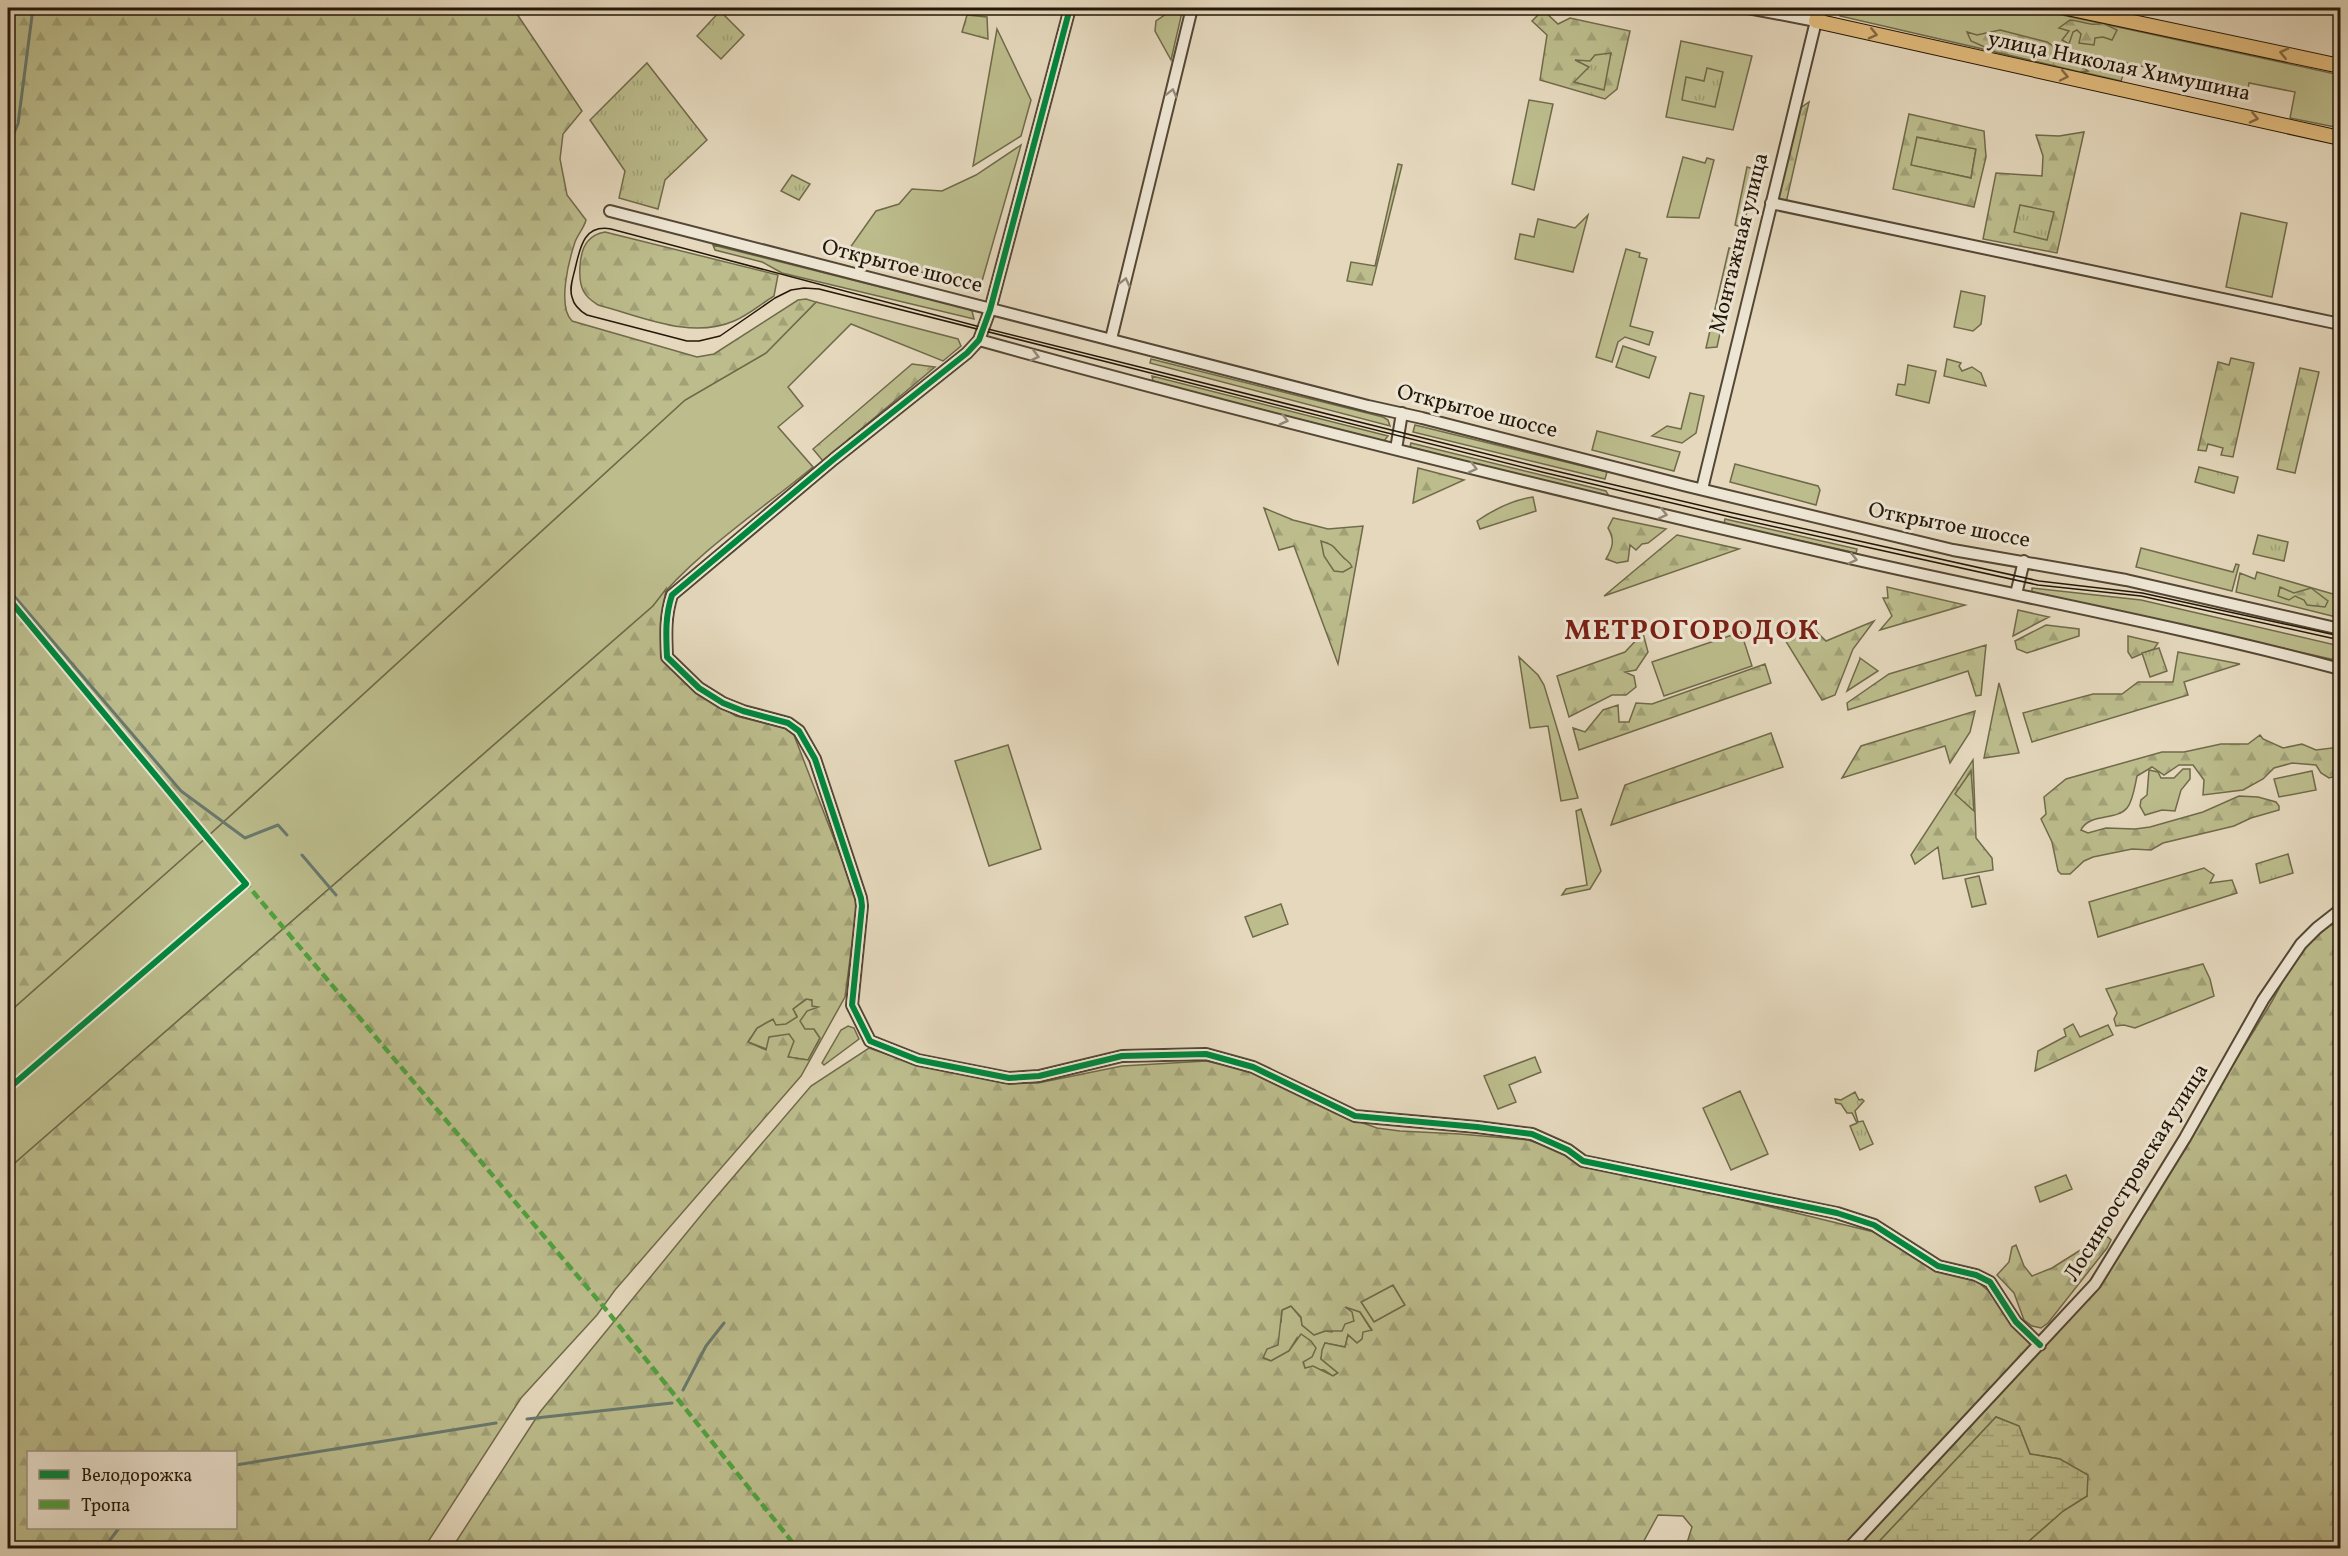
<svg xmlns="http://www.w3.org/2000/svg" width="2348" height="1556" font-family="Vollkorn,serif">
	<style>
		.grass { fill: #bcbc8c; stroke: #706a4a; stroke-width: 1.5 }
		.forest { fill: url(#forest-firs); stroke: #706a4a; stroke-width: 1.5; fill-rule: evenodd }
		.wetland { fill: url(#wetland-marsh); stroke: #706a4a; stroke-width: 1.5 }
		.park { fill: url(#park-tufts); stroke: #706a4a; stroke-width: 1.5 }
		.lines { fill: none; stroke-linecap: round; stroke-linejoin: round }
		.stream { stroke: #68796e; stroke-width: 3 }
		.minor-casing { stroke: #544735; stroke-width: 14 }
		.major-casing { stroke: #231708; stroke-width: 16 }
		.minor { stroke: #eee6d4; stroke-width: 10 }
		.major { stroke: #e2bc7e; stroke-width: 14 }
		.tram { stroke: #231708; stroke-width: 1.5 }
		.quiet { stroke: #50a13e; stroke-width: 4.5; stroke-dasharray: 9 4.5; stroke-linecap: butt }
		.cycleway-casing { stroke: #eee6d4; stroke-width: 10 }
		.cycleway { stroke: #00873e; stroke-width: 6 }
		.oneway { stroke: #826a43 }
		.oneway2 { stroke: #938978 }
		.labels { text-anchor: middle; dominant-baseline: central; stroke-width: 6; stroke-linejoin: round; paint-order: stroke }
		.street-label { font-size: 22px; fill: #231708; stroke: #eee6d4 }
		.district-label { font-size: 28px; font-weight: bold; letter-spacing: 1.5px; fill: #7a1f14; stroke: #eee6d4 }
	</style>
	<defs>
		<pattern id="forest-firs" width="22" height="20" patternUnits="userSpaceOnUse" patternTransform="scale(1.5)"><rect width="22" height="20" fill="#bcbc8c"/><path d="M5 1l3.5 6h-7zM16 11l3.5 6h-7z" fill="#a1a177"/></pattern>
		<pattern id="wetland-marsh" width="20" height="14" patternUnits="userSpaceOnUse" patternTransform="scale(1.5)"><rect width="20" height="14" fill="#bcbc8c"/><path d="M1 5h8M5 5V1M11 12h8M15 12V8" fill="none" stroke="#a1a177"/></pattern>
		<pattern id="park-tufts" width="24" height="20" patternUnits="userSpaceOnUse" patternTransform="scale(1.5)"><rect width="24" height="20" fill="#bcbc8c"/><path d="M3 7l-1-3M5 7V3M7 7l1-3M15 17l-1-3M17 17v-4M19 17l1-3" fill="none" stroke="#a1a177"/></pattern>
	</defs>
	<rect width="100%" height="100%" fill="#e5d8bd"/>
	<filter id="stains"><feTurbulence type="fractalNoise" baseFrequency=".00333" numOctaves="4"/><feColorMatrix values="0 0 0 0 .2 0 0 0 0 .09 0 0 0 0 .02 0 0 0 .5 -.17"/></filter>
	<radialGradient id="worn" r=".72"><stop offset=".6" stop-color="#630" stop-opacity="0"/><stop offset="1" stop-color="#630" stop-opacity=".3"/></radialGradient>
	<path class="grass" d="M1175,8H1183L1171,60L1155,31L1156,21Z
		M1842,8H2030L2340,75V128L2290,118L2295,92L2249,83L2248,89L2127,63L2121,81L1840,16Z
		M997,29L1031,100L1021,136L973,166Z
		M1681,41L1752,56L1733,130L1666,117Z
		M1529,100L1553,104L1534,190L1512,184Z
		M1916,137L1976,149L1971,178L1910,165Z
		M1021,145L980,288L847,252L876,211L899,204L912,189L942,191L976,175Z
		M1683,157L1705,163L1707,158L1714,160L1699,218L1667,217Z
		M1747,167L1757,170L1743,228L1735,225Z
		M2241,213L2287,223L2272,297L2226,287Z
		M1588,215L1573,272L1515,259L1520,234L1534,237L1538,219L1575,228Z
		M713,245L968,309L972,311L974,319L782,273L762,262L715,250Z
		M1729,248L1738,251L1717,347L1706,348Z
		M1626,249L1640,253L1639,257L1647,259L1630,326L1653,332L1649,345L1625,337L1618,342L1612,362L1596,357Z
		M1961,291L1985,296L1981,324L1973,331L1954,327Z
		M816,302L958,339L961,346L943,361L851,324L788,387L803,406L778,427L813,467C761,510 694,554 653,606L8,1169V1013L208,836L685,400L766,353Z
		M1623,346L1656,357L1649,378L1616,367Z
		M1151,359L1383,417L1388,420L1390,426L1150,363Z
		M1947,359L1961,363L1959,366L1962,371L1972,367L1981,373L1986,386L1944,376Z
		M1908,365L1936,371L1929,403L1896,395L1898,384L1905,385Z
		M1152,376L1388,436L1384,441L1153,382Z
		M1690,393L1704,396L1696,433L1682,443L1652,436L1667,426L1681,429Z
		M1415,425L1607,472L1605,479L1413,432Z
		M1597,431L1680,452L1674,471L1592,450Z
		M1411,443L1606,491L1610,498L1410,447Z
		M1735,464L1818,486L1820,490L1816,505L1730,482Z
		M1533,497L1536,511L1480,529L1477,521C1493,510 1513,500 1533,497Z
		M1725,519L1857,549L1856,553L1724,524Z
		M2141,548L2233,572L2236,564L2239,565L2232,591L2136,567Z
		M2257,572L2340,596V618L2236,592L2240,573L2255,579Z
		M2032,588L2141,600L2340,646V661L2032,592Z
		M1741,632L1752,666L1664,696L1652,662Z
		M1519,657L1538,675L1544,685L1578,798L1561,801L1548,726L1530,728Z
		M1860,658L1878,671L1847,691L1860,659Z
		M1008,745L1041,849L989,866L955,761Z
		M2183,769H2190V779L2181,790L2175,811L2162,810L2145,815L2140,806L2141,800L2147,795L2149,770L2158,772L2161,778H2174Z
		M2312,771L2316,790L2279,797L2274,779Z
		M1581,809L1601,871L1590,889L1562,895L1566,889L1587,885L1576,811Z
		M1979,876L1986,904L1972,907L1965,879Z
		M1281,904L1288,924L1253,937L1245,917Z
		M807,999L812,1000L820,1007L814,1029L820,1038L808,1060L788,1057L748,1042L757,1028L773,1019L776,1024L797,1016L793,1009Z
		M848,1026L854,1028L859,1039L824,1065L822,1063L841,1030Z
		M1535,1057L1541,1072L1509,1085L1516,1102L1498,1109L1484,1076Z
		M1740,1091L1768,1154L1731,1170L1703,1108Z
		M2066,1175L2072,1189L2040,1202L2035,1187Z
		M1393,1285L1405,1305L1374,1322L1361,1302Z
		M1342,1305L1360,1312L1372,1331L1357,1343L1348,1335L1345,1347L1325,1343L1321,1359L1338,1373L1333,1376L1324,1370L1305,1369L1297,1338L1289,1351L1271,1361L1262,1357L1281,1322L1282,1310L1291,1306L1301,1318L1302,1325L1314,1335L1325,1331L1332,1332Z"/>
	<path class="forest" d="M8,8H513L582,111L563,134L560,159L567,195L586,220C584,228 578,234 575,242C569,260 557,306 572,321L697,357L714,354L798,300L806,299L816,302L766,353L685,400L208,836L8,1013Z
		M1543,10L1558,24L1570,18L1630,31L1617,89L1605,99L1540,80L1547,35L1532,21Z
		M2070,20C2083,21 2091,27 2103,23L2117,30L2112,40L2103,37L2095,38L2094,45L2079,43L2081,34L2077,30L2073,32L2069,44L2062,40L2069,31L2059,28Z
		M2000,30L2047,42L2088,71L2080,72L1996,52L1971,41L1967,32L1977,35Z
		M1809,102L1786,203L1777,200L1799,109Z
		M1909,114L1984,131L1986,157L1974,207L1893,189ZM1917,137L1976,149L1971,178L1911,165Z
		M2084,132L2057,253L1983,239L1996,173L2042,176L2043,156L2036,135L2059,136Z
		M1398,164L1402,165L1372,285L1347,281L1351,262L1375,266Z
		M605,232L778,275L774,296C761,304 748,315 734,321C690,340 641,316 598,305C592,301 587,298 584,292C577,280 579,251 588,241C593,235 599,233 605,232Z
		M2231,358L2254,363L2233,457L2221,455L2223,448L2208,444L2206,451L2198,450L2218,362L2229,365Z
		M912,364L935,367L823,461L813,449Z
		M2300,368L2319,372L2295,473L2277,469Z
		M1418,468L1464,480L1413,503Z
		M1264,508L1293,520L1328,529L1363,526L1338,664L1294,546L1279,550Z
		M1613,518L1666,529L1648,543L1642,544L1636,550L1630,545L1628,561L1617,563L1606,559C1613,547 1615,540 1608,528Z
		M1677,535L1739,549L1604,596Z
		M1887,587L1965,605L1880,630L1892,616L1883,598H1888Z
		M2280,587L2294,593L2311,588L2328,601L2325,607L2307,605L2304,600L2295,596L2289,600L2278,596Z
		M666,589L661,626L663,659L696,692L736,716L792,730L853,888L857,906L845,997L801,1076L615,1290L597,1315L521,1398L424,1548H8V1169L653,606ZM806,999L812,1000V1006L818,1007L807,1011L800,1021L805,1029H814L820,1038L808,1060L788,1057L794,1041L789,1034L769,1037L766,1050L748,1042L757,1028L773,1019L776,1025L786,1024L797,1017L793,1009ZM28,1452H236V1528H28Z
		M2018,610L2049,617L2013,636Z
		M1874,621L1853,649L1835,695L1822,700L1782,635L1810,625L1826,641Z
		M2046,625L2079,629V636L2027,653L2017,649L2015,641Z
		M1643,633L1648,652L1636,670L1625,672L1634,676L1636,687L1626,695H1612L1569,717L1557,676L1625,652Z
		M2128,636L2158,643L2154,649L2132,658L2128,652Z
		M1986,645L1981,695L1976,696L1968,671L1848,710L1847,703L1889,674Z
		M2178,652L2240,664L2184,682L2188,695L2032,742L2023,713L2093,694H2122L2138,682H2173Z
		M1765,664L1771,683L1579,750L1573,728L1585,732L1603,710L1618,705L1619,722H1629L1636,703L1652,704Z
		M1999,683L2019,753L1984,758Z
		M1975,711L1970,732L1950,763L1945,746L1842,778L1861,746Z
		M1771,733L1783,767L1611,825L1625,785Z
		M2260,735L2263,739L2283,748L2302,744L2316,750L2340,747V775L2329,778L2321,773L2316,765L2292,763L2274,768L2263,779L2243,790L2203,795L2204,780L2193,765H2179L2164,775L2152,767L2137,776C2135,785 2133,801 2127,808C2116,821 2089,813 2081,830L2088,833L2106,828L2135,829L2150,827L2203,812L2239,796L2258,797L2276,802L2279,806V810L2251,818L2234,826L2163,843L2151,850L2132,849L2093,857L2084,861L2070,874H2061L2058,871L2052,842L2041,819L2046,814L2044,797L2066,779L2162,752H2184L2221,744H2248Z
		M1973,760L1976,838L1992,858L1993,870L1943,879L1938,847L1915,864L1911,855Z
		M2204,868L2214,875L2210,883L2232,880L2237,893L2098,937L2089,902Z
		M2340,918V1548H2011L2029,1541L2063,1511L2087,1496L2060,1459L2030,1454L2019,1426L1996,1417L1873,1548H1857L2097,1290L2136,1222L2271,1003L2301,948Z
		M2203,964L2210,979L2214,996L2135,1028L2124,1025L2116,1026L2114,1019L2117,1013L2106,989Z
		M2073,1024L2080,1037L2108,1025L2113,1035L2035,1071L2038,1051L2066,1036L2064,1029Z
		M869,1048L915,1064L1004,1083H1038L1122,1066L1206,1061L1238,1068L1278,1082L1335,1113L1377,1128L1400,1131L1460,1134L1528,1140L1564,1152L1582,1167L1602,1169L1685,1186L1874,1232L1935,1269L1977,1281L1993,1295L2033,1346L1841,1548H1653L1660,1543L1686,1546L1692,1527L1683,1516L1658,1515L1640,1548H452L540,1412L711,1203L811,1086ZM1393,1285L1405,1305L1374,1322L1361,1302ZM1291,1306L1301,1317L1302,1325L1314,1335L1325,1331H1342L1345,1324L1354,1321L1352,1312L1345,1307L1360,1312L1372,1330L1363,1332L1362,1339L1357,1343L1348,1335L1345,1347L1325,1343L1322,1350L1321,1359L1338,1373L1333,1376L1313,1366L1305,1368L1303,1362L1312,1357L1316,1348L1311,1341L1301,1334L1289,1351L1271,1361L1263,1358L1267,1349L1278,1345L1282,1310Z
		M2108,1237L2111,1240L2107,1248L2048,1323L2041,1328L2032,1326L2024,1320L2014,1293L1997,1275L2009,1262L2012,1247L2016,1245L2024,1266L2032,1276L2052,1268L2098,1239Z"/>
	<path class="wetland" d="M1996,1417L2019,1426L2030,1454L2060,1459L2088,1475L2087,1496L2063,1511L2029,1541L2011,1548H1873Z"/>
	<path class="park" d="M720,11L744,35L721,59L697,36Z
		M967,15L987,17L988,39L962,32Z
		M1611,53L1604,90L1574,82L1589,67L1575,60L1590,61L1595,55Z
		M647,63L707,140L665,180L658,209L619,198L625,171L590,120Z
		M1707,68L1723,72L1715,107L1682,100L1686,77L1704,81Z
		M792,175L810,184L799,200L781,191Z
		M2020,205L2054,212L2047,240L2014,232Z
		M2199,467L2238,477L2234,493L2195,482Z
		M2258,535L2288,542L2284,561L2253,554Z
		M1321,541C1336,546 1332,546 1342,556C1346,561 1349,560 1352,567L1343,572L1334,571L1324,556Z
		M2159,648L2167,671L2150,677L2142,653Z
		M1971,771L1974,811L1955,794Z
		M2288,854L2293,873L2260,883L2256,864Z
		M1855,1092L1859,1100L1862,1099L1864,1101L1855,1111L1858,1122L1863,1121L1873,1144L1860,1150L1850,1126L1857,1123L1852,1113H1847L1841,1104L1836,1103L1835,1099L1841,1100Z"/>
	<g class="lines">
		<path class="stream" d="M8,146L18,124L33,8
			M8,589L181,791L245,838L278,825L287,835
			M302,855L336,895
			M683,1390L706,1346L724,1323
			M527,1419L672,1403
			M236,1465L496,1423
			M104,1548L119,1528"/>
		<g class="minor-casing">
			<path id="minor" d="M1070,8L990,310L979,340L967,353L834,459L672,595C665,616 666,635 667,657L699,688L723,703L743,711L788,723L799,731L815,759L861,898L862,906L852,1005L870,1041L918,1060L1009,1078L1039,1076L1122,1056L1206,1054L1253,1067L1355,1116L1477,1127L1532,1134L1568,1150L1583,1161L1837,1213L1874,1225L1938,1266L1976,1275L1990,1282L2016,1322L2040,1345
				M1771,203L2340,324
				M610,211L1368,406L1422,418L1687,486L1953,550L2126,580L2340,629
				M1111,339L1192,8
				M979,340C1268,420 1561,492 1853,559C2015,596 2180,626 2340,669
				M1396,449L1402,413
				M1702,489L1816,21L1748,8
				M2016,594L2024,561
				M1849,1548L2095,1284L2185,1138L2263,1000L2301,944L2317,928L2340,910"/>
		</g>
		<g class="major-casing">
			<path id="major" d="M1820,8L1816,21L2340,138
				M2067,8L2340,66"/>
		</g>
		<use href="#minor" class="minor"/>
		<use href="#major" class="major"/>
		<path class="tram" d="M2340,636L2142,593L2039,581L1724,511L1543,468L984,328L611,229C583,224 580,249 575,269C573,278 569,288 572,297C574,306 580,311 587,315L687,341H699L720,336L775,298L791,290L804,288L819,289L1542,472L1735,518L2038,585L2141,596L2340,640"/>
		<path class="quiet" d="M244,881L608,1312L797,1548"/>
		<g class="cycleway-casing">
			<path id="cycleway" d="M1070,8L990,310L979,340L967,353L834,459L672,595C665,616 666,635 667,657L699,688L723,703L743,711L788,723L799,731L815,759L861,898L862,906L852,1005L870,1041L918,1060L1009,1078L1039,1076L1122,1056L1206,1054L1253,1067L1355,1116L1477,1127L1532,1134L1568,1150L1583,1161L1837,1213L1874,1225L1938,1266L1976,1275L1990,1282L2016,1322L2040,1345
				M8,598L246,884L8,1089"/>
		</g>
		<use href="#cycleway" class="cycleway"/>
	</g>
	<defs><path id="oneway-chevron" d="M-2-3.5L2.5 0L-2 3.5" fill="none" stroke-width="1.6" stroke-linecap="round" stroke-linejoin="round" transform="scale(1.5)"/></defs>
	<g class="oneway">
		<use href="#oneway-chevron" transform="translate(1873 34) rotate(13)"/>
		<use href="#oneway-chevron" transform="translate(2284 53) rotate(-167)"/>
		<use href="#oneway-chevron" transform="translate(2064 76) rotate(12)"/>
		<use href="#oneway-chevron" transform="translate(2254 118) rotate(13)"/>
	</g>
	<g class="oneway2">
		<use href="#oneway-chevron" transform="translate(1172 93) rotate(-76)"/>
		<use href="#oneway-chevron" transform="translate(1125 282) rotate(-76)"/>
		<use href="#oneway-chevron" transform="translate(1035 356) rotate(15)"/>
		<use href="#oneway-chevron" transform="translate(1284 420) rotate(15)"/>
		<use href="#oneway-chevron" transform="translate(1473 468) rotate(14)"/>
		<use href="#oneway-chevron" transform="translate(1663 514) rotate(13)"/>
		<use href="#oneway-chevron" transform="translate(1853 559) rotate(13)"/>
	</g>
	<g class="labels">
		<g class="street-label">
			<text transform="translate(2119 67) rotate(12)">улица Николая Химушина</text>
			<text transform="translate(1740 243) rotate(-76)">Монтажная улица</text>
			<text transform="translate(902 267) rotate(14)">Открытое шоссе</text>
			<text transform="translate(1477 412) rotate(14)">Открытое шоссе</text>
			<text transform="translate(1949 526) rotate(11)">Открытое шоссе</text>
			<text transform="translate(2137 1173) rotate(-58)">Лосиноостровская улица</text>
		</g>
		<g class="district-label">
			<text x="1692" y="631">МЕТРОГОРОДОК</text>
		</g>
	</g>
	<rect width="2348" height="1556" fill="none" stroke="#e5d8bd" stroke-width="30"/>
	<rect x="9" y="9" width="2330" height="1538" fill="none" stroke="#231708" stroke-width="3"/>
	<rect x="15" y="15" width="2318" height="1526" fill="none" stroke="#231708" stroke-width="1.5"/>
	<rect x="27" y="1451" width="210" height="78" fill="#eee6d4" stroke="#9d9382" stroke-width="1.5"/>
	<rect x="39" y="1470" width="30" height="9" fill="#00873e" stroke="#9d9382" stroke-width="1.5"/>
	<text x="81" y="1481" font-size="18" fill="#231708">Велодорожка</text>
	<rect x="39" y="1500" width="30" height="9" fill="#50a13e" stroke="#9d9382" stroke-width="1.5"/>
	<text x="81" y="1511" font-size="18" fill="#231708">Тропа</text>
	<rect width="100%" height="100%" filter="url(#stains)"/>
	<rect width="100%" height="100%" fill="url(#worn)"/>
</svg>
